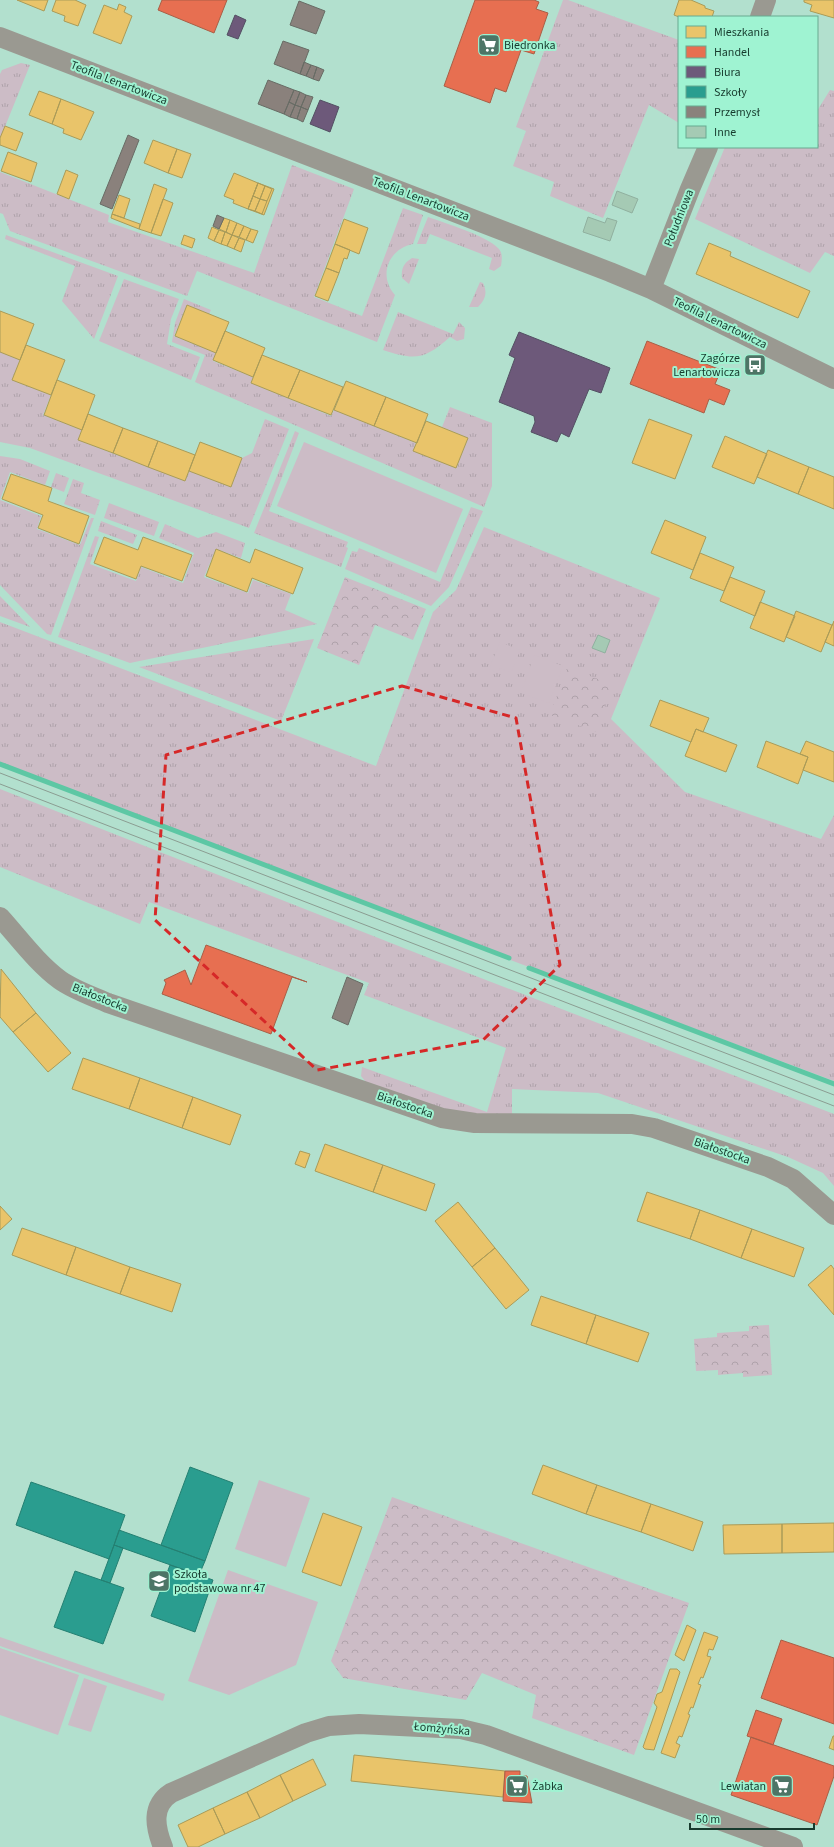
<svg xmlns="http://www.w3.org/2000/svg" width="834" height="1847" font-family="'Source Sans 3',sans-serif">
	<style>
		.grass { fill: url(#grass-tufts) }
		.park { fill: url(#park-crowns) }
		.pitch { fill: #ccbcc6 }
		.homes { fill: #e9c46a; stroke: #aa9b58 }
		.shops { fill: #e76f51; stroke: #a95f46 }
		.offices { fill: #6d597a; stroke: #535063 }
		.schools { fill: #2a9d8f; stroke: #248072 }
		.industry { fill: #8a817c; stroke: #686c65 }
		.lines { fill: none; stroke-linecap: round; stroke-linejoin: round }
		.stream { stroke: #5dc7a4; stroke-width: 5 }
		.building { fill: #a5cab4; stroke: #90b09f }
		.minor { stroke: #9a9991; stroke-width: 20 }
		.tram { stroke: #8b9d92; stroke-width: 1 }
		.marked { fill: none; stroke: #d62828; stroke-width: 3; stroke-dasharray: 8 5; stroke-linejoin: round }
		.labels { text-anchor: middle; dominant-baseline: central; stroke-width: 4; stroke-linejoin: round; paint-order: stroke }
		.poi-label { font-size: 12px; fill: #173b2e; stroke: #9ff3d2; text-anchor: start }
		.street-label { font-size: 12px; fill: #173b2e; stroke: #9ff3d2 }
	</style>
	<defs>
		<pattern id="grass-tufts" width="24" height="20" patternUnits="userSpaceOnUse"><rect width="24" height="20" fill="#ccbcc6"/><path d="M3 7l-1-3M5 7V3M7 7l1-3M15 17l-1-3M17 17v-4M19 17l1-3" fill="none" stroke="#aea2aa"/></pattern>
		<pattern id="park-crowns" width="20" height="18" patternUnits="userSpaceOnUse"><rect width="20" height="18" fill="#ccbcc6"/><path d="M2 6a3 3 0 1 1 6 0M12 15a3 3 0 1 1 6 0" fill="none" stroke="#aea2aa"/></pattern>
	</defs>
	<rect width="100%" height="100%" fill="#b2e0ce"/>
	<path class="grass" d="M563,0H568L679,40V123L649,105L603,218L550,196L554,182L513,166L526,131L516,127Z
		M21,63L30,65L0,139V74L2,70Z
		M830,90L834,91V256L825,252L810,273L695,219L725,147H817V111Z
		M292,165L354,189L314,297L362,316L403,208L423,215L413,244C388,249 378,276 395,295L377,342L197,271L187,296L10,231L3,214L0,213V172L109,215L108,222L254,273Z
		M428,217C445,223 487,236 498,248C503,253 502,259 501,266L494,271L489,269L492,258L430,234L426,244H417Z
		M6,235L118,276L94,339L62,301L75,266L5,239Z
		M412,258L419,259L409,284L402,278C401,268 404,263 412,258Z
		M124,279L179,299L171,319L167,344L200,357L191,380L99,341Z
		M480,282L483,283C488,293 485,300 478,307H469Z
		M184,299L211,310L209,314L187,305L174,336L216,353L213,361L253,377L251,383L331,416L334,410L416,443L413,451L456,468L468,438L442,427L450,407L492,423V486L484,507L195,382L205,355L172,342L175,323Z
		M398,312L453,334L459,322L465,328L464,339L457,341L450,337C425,359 416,361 383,350Z
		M0,352L20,360L12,380L51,395L43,415L82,430L78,440L185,481L189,471L231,487L242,458L252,453L265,419L289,429L249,528L30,448L0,442Z
		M295,431L299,433L269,511L348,542L346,547L348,548L341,567L254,533Z
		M0,456L20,459L50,471L45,485L10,472L0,500Z
		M56,473L69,478L64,492L51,487Z
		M73,479L84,483L81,493L100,500L95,515L64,504Z
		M0,500L41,516L37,529L80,545L91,518H94L51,635L47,634L0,585Z
		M109,503L159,522L154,536L104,518Z
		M471,507L483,511L449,587L431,606L345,569L352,551L357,552L359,548L440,582Z
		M101,521L137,535L133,544L98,531Z
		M165,524L198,538L216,532L245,543L241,558L216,549L204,577L248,593L253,580L291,594L285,610L317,624L130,663L58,637L95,536L99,537L90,564L136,581L141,567L183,583L194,553L159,538Z
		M484,527L660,598L611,719L685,792L821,839L834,815V1081L513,961L0,764V622L376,766L433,612L456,590Z
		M0,596L30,627L0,616Z
		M314,639L281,721L139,667Z
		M0,789L424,956L834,1114V1186L823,1173L788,1157L598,1093L512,1089V1115L448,1114L369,1086L361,1076L362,1067L487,1112L506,1048L364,995L369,983L149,902L140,924L0,867Z"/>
	<path class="park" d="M345,577L426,609L413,640L375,625L359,665L317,648Z
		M567,668L612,684L597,732L550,715Z
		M769,1325L772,1375L743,1377V1373L718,1375V1370L696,1371L694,1339L717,1337V1333L749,1331V1326Z
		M392,1497L689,1603L634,1755L532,1718L536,1695L482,1673L466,1700L343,1678L331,1661Z"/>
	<path class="pitch" d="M304,442L463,509L436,573L277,506Z
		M500,642L520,650L511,673L500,668L498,673L489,669Z
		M534,655L563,666L549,703L521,693Z
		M259,1480L310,1498L286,1567L235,1549Z
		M228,1570L318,1602L296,1665L229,1695L188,1681Z
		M0,1637L165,1694L163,1701L0,1646Z
		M0,1648L79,1675L58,1735L0,1715Z
		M84,1678L107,1686L91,1732L68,1725Z"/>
	<path class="homes" d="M17,0H48L44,11Z
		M56,0H75L86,5L78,26L64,21L65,16L52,11Z
		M679,0H691L705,6V8L714,11L712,17H679L674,15Z
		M804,0H834V18L810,11L812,5L804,2Z
		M119,4L126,7L124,12L132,16L121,44L93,33L104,5L117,10Z
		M39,91L61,99L52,124L29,115Z
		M61,99L94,112L81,140L63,133L64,129L52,124Z
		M5,126L23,133L16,151L0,145V138Z
		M153,140L177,149L168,173L144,163Z
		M177,149L191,154L182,178L168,173Z
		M8,152L37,163L31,182L1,171Z
		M66,170L78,175L69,199L57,194Z
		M234,173L258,183L248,209L233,203L234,200L224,196Z
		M258,183L274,189L264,215L248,209Z
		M258,183L265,186L260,199L253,196Z
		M154,184L167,189L151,233L139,229Z
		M265,186L272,189L267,201L260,199Z
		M119,195L130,199L124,218L112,214Z
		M253,196L260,199L255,211L248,209Z
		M163,199L173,203L161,236L151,233Z
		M260,199L267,201L262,214L255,211Z
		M112,214L140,224L139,229L111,218Z
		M224,218L230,220L226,232L219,229Z
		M344,219L368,228L359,254L335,244Z
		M230,220L237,223L232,235L226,232Z
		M237,223L244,226L239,237L232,235Z
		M244,226L251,229L246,240L239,237Z
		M212,227L219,230L214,241L208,238Z
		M251,229L258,231L253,243L246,240Z
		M219,230L225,232L221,244L214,241Z
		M225,232L232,235L227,246L221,244Z
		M184,235L195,239L192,248L181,244Z
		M232,235L239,238L234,249L227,246Z
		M239,238L245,240L241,252L234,249Z
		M709,243L731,252L730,256L810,291L798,318L696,274Z
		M335,244L350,250L347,259L344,258L339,273L326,268Z
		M326,268L339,273L328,301L315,296Z
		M187,305L229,322L216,353L175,336Z
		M0,311L34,324L20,360L0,352Z
		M225,331L265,348L253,377L213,360Z
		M26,345L65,360L51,395L12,380Z
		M262,355L300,370L288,398L251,383Z
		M300,370L343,387L331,415L288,398Z
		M57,380L95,395L82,430L44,415Z
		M346,381L386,397L374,426L334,410Z
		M386,397L428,414L417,443L374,426Z
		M88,414L123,428L113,453L78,440Z
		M649,419L692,435L675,479L632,463Z
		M426,421L468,438L456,468L413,451Z
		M123,428L158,441L148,467L113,453Z
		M725,436L767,454L754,484L712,467Z
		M158,441L195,455L185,481L148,467Z
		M200,442L242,458L231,487L189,471Z
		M768,450L809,467L798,494L757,477Z
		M809,467L834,477V509L798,494Z
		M11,474L52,488L48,501L89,516L79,544L38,528L43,515L2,499Z
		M665,520L706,537L693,570L651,553Z
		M104,537L138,550L143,537L192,555L182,581L141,566L136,579L94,563Z
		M216,549L250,563L255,549L303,568L293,594L252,578L247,592L206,576Z
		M700,553L734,567L724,591L690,578Z
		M730,577L765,591L755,616L720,601Z
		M760,602L795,616L784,642L750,628Z
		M796,611L832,625L821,652L786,637Z
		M834,621V646L825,642Z
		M660,700L709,718L703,732L696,729L691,742L650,726Z
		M696,729L737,745L726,772L685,756Z
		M766,741L808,757L798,784L757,767Z
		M806,741L834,752V782L803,770L808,757L800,754Z
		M1,969L36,1013L13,1032L0,1017Z
		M36,1013L71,1053L48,1072L13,1032Z
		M83,1058L140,1078L129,1109L72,1089Z
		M140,1078L193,1097L182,1128L129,1109Z
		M193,1097L241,1115L230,1145L182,1128Z
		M325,1144L383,1165L373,1192L315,1171Z
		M300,1151L310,1154L305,1168L295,1164Z
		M383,1165L435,1184L426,1211L373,1192Z
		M647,1192L700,1210L690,1239L637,1221Z
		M458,1202L495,1248L472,1267L435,1221Z
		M0,1206L12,1219L0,1230Z
		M700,1210L752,1229L741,1258L690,1239Z
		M22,1228L76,1247L66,1275L12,1255Z
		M752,1229L804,1248L794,1277L741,1258Z
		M76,1247L130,1267L120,1294L66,1275Z
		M495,1248L529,1290L506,1309L472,1267Z
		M831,1265L834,1269V1315L808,1285Z
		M130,1267L181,1284L172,1312L120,1294Z
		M541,1296L596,1315L586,1344L531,1325Z
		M596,1315L649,1333L638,1362L586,1344Z
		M543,1465L597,1485L586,1514L532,1494Z
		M597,1485L651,1504L641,1532L586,1514Z
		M651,1504L703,1522L693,1551L641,1532Z
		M323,1513L362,1527L341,1586L302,1572Z
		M834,1523V1552L782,1553V1524Z
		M782,1524V1553L724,1554L723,1525Z
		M687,1625L696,1630L684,1661L675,1655Z
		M704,1632L718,1637L713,1650L709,1649L707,1656L711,1657L703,1678L701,1677L698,1684L701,1685L693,1708L691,1707L688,1714L690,1715L682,1737L679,1736L676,1743L680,1745L675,1758L661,1753Z
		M670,1669H677L680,1672L654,1750L645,1749L643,1747L657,1707L654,1703L657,1694L662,1692Z
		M833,1736H834V1750L829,1748Z
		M354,1755L505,1771L503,1797L351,1781Z
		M313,1759L326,1785L293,1801L280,1775Z
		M280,1775L293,1801L260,1818L247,1792Z
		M247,1792L260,1818L225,1834L213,1808Z
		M213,1808L225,1834L198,1847H188L178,1825Z"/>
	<path class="shops" d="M162,0H227L214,33L158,10Z
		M475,0H534L539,2L536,9L548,13L534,54L521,50L506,92L495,88L490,103L444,86Z
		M647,341L721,370L715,384L730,390L724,405L709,399L704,413L630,384Z
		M206,945L307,982L292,977L271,1034L162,994L166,983L164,980L185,970L191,985Z
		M781,1640L834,1658V1724L761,1698Z
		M756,1710L782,1719L773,1745L747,1736Z
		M751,1737L834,1766V1776L817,1825L731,1795Z
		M505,1771H520V1776H527L532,1803L503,1801Z"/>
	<path class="offices" d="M235,15L246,20L238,39L227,35Z
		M320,100L339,107L330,132L310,124Z
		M519,332L610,368L601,393L589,389L569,437L561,433L557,442L531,432L535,422L534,416L499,402L515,358L509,355Z"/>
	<path class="schools" d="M190,1467L233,1483L205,1561L161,1545Z
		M31,1482L125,1515L109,1559L16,1525Z
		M119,1530L205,1561L199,1575L114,1545Z
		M114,1545L123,1548L110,1583L101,1580Z
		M170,1565L213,1580L195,1632L151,1616Z
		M75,1571L124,1588L103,1644L54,1627Z"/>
	<path class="industry" d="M299,1L325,11L316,34L290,25Z
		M283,41L309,50L300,74L274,64Z
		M304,62L311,65L306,76L300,74Z
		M311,65L317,67L313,79L306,76Z
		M317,67L324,70L319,81L313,79Z
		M268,80L294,90L284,114L258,104Z
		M294,90L300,92L295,105L289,102Z
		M300,92L306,95L301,107L295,105Z
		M306,95L313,97L308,110L301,107Z
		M289,102L295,105L290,117L284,114Z
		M295,105L301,107L297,119L290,117Z
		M301,107L308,110L303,122L297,119Z
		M128,135L139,140L112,209L100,204Z
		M217,215L224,218L219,229L213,226Z
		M347,977L363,984L348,1025L332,1018Z"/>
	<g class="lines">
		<path class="stream" d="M0,764L509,958
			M529,968L834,1084"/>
	</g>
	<path class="building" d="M617,191L638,199L632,213L612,205Z
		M588,217L605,223L607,218L617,221L610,241L583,232Z
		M598,635L610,640L605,653L592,648Z"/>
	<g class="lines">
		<path class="minor" d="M760,17L766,0
			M0,37L610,272L651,289L834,379
			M651,289L690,189L708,147
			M0,917C19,938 37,963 60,980C74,990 92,996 108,1003L442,1118L475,1123L632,1124L654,1128L768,1167L793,1179L834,1215
			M163,1847C155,1827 151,1806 171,1793L306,1733L329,1726L359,1724L461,1729L486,1735L793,1847"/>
		<path class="tram" d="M0,773L834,1095
			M0,784L834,1106"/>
	</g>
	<path class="marked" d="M402,686L516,718L560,965L483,1040L317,1070L155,920L166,755Z"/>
	<defs>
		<g id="supermarket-square" transform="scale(1.15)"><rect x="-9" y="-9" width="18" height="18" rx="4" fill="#4d7566" stroke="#9ff3d2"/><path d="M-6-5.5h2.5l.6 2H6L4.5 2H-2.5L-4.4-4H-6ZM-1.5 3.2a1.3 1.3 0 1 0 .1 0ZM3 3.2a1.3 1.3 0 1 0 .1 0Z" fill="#fff"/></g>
		<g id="bus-square" transform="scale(1.15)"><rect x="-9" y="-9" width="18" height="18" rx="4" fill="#4d7566" stroke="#9ff3d2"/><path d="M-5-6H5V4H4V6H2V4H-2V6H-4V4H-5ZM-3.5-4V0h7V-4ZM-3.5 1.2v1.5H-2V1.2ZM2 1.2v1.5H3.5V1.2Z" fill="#fff"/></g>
		<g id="school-square" transform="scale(1.15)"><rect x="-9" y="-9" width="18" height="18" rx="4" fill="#4d7566" stroke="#9ff3d2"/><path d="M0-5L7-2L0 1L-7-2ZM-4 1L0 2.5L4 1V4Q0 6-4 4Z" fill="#fff"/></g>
	</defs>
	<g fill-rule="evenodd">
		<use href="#supermarket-square" x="489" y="45"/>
		<use href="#bus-square" x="755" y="365"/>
		<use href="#school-square" x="159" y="1581"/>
		<use href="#supermarket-square" x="517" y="1786"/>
		<use href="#supermarket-square" x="782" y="1786"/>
	</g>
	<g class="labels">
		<g class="poi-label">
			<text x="504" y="45">Biedronka</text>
			<text x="740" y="358" text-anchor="end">Zagórze<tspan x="740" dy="14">Lenartowicza</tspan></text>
			<text x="174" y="1574">Szkoła<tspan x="174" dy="14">podstawowa nr 47</tspan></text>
			<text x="532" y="1786">Żabka</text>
			<text x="766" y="1786" text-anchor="end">Lewiatan</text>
		</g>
		<g class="street-label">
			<text transform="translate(119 83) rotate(21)">Teofila Lenartowicza</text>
			<text transform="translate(421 199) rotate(21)">Teofila Lenartowicza</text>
			<text transform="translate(679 218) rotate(-68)">Południowa</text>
			<text transform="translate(720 323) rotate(26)">Teofila Lenartowicza</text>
			<text transform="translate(100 998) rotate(22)">Białostocka</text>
			<text transform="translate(405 1105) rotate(19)">Białostocka</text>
			<text transform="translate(722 1151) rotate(19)">Białostocka</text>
			<text transform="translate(442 1729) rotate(5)">Łomżyńska</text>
		</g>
	</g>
	<rect x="678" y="16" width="140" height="132" fill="#9ff3d2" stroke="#69a990"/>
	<rect x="686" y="26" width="20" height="12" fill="#e9c46a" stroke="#69a990"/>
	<text x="714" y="36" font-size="12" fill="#173b2e">Mieszkania</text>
	<rect x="686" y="46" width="20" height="12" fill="#e76f51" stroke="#69a990"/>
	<text x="714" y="56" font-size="12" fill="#173b2e">Handel</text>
	<rect x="686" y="66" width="20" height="12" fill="#6d597a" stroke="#69a990"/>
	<text x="714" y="76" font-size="12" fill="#173b2e">Biura</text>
	<rect x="686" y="86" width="20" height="12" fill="#2a9d8f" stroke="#69a990"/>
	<text x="714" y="96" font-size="12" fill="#173b2e">Szkoły</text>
	<rect x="686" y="106" width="20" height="12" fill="#8a817c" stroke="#69a990"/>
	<text x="714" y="116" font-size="12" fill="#173b2e">Przemysł</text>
	<rect x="686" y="126" width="20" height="12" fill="#a5cab4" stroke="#69a990"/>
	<text x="714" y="136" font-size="12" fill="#173b2e">Inne</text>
	<path d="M690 1823v6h124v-6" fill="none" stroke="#173b2e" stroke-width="2"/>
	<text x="696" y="1823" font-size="12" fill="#173b2e" stroke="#9ff3d2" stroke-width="3" paint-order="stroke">50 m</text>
</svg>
